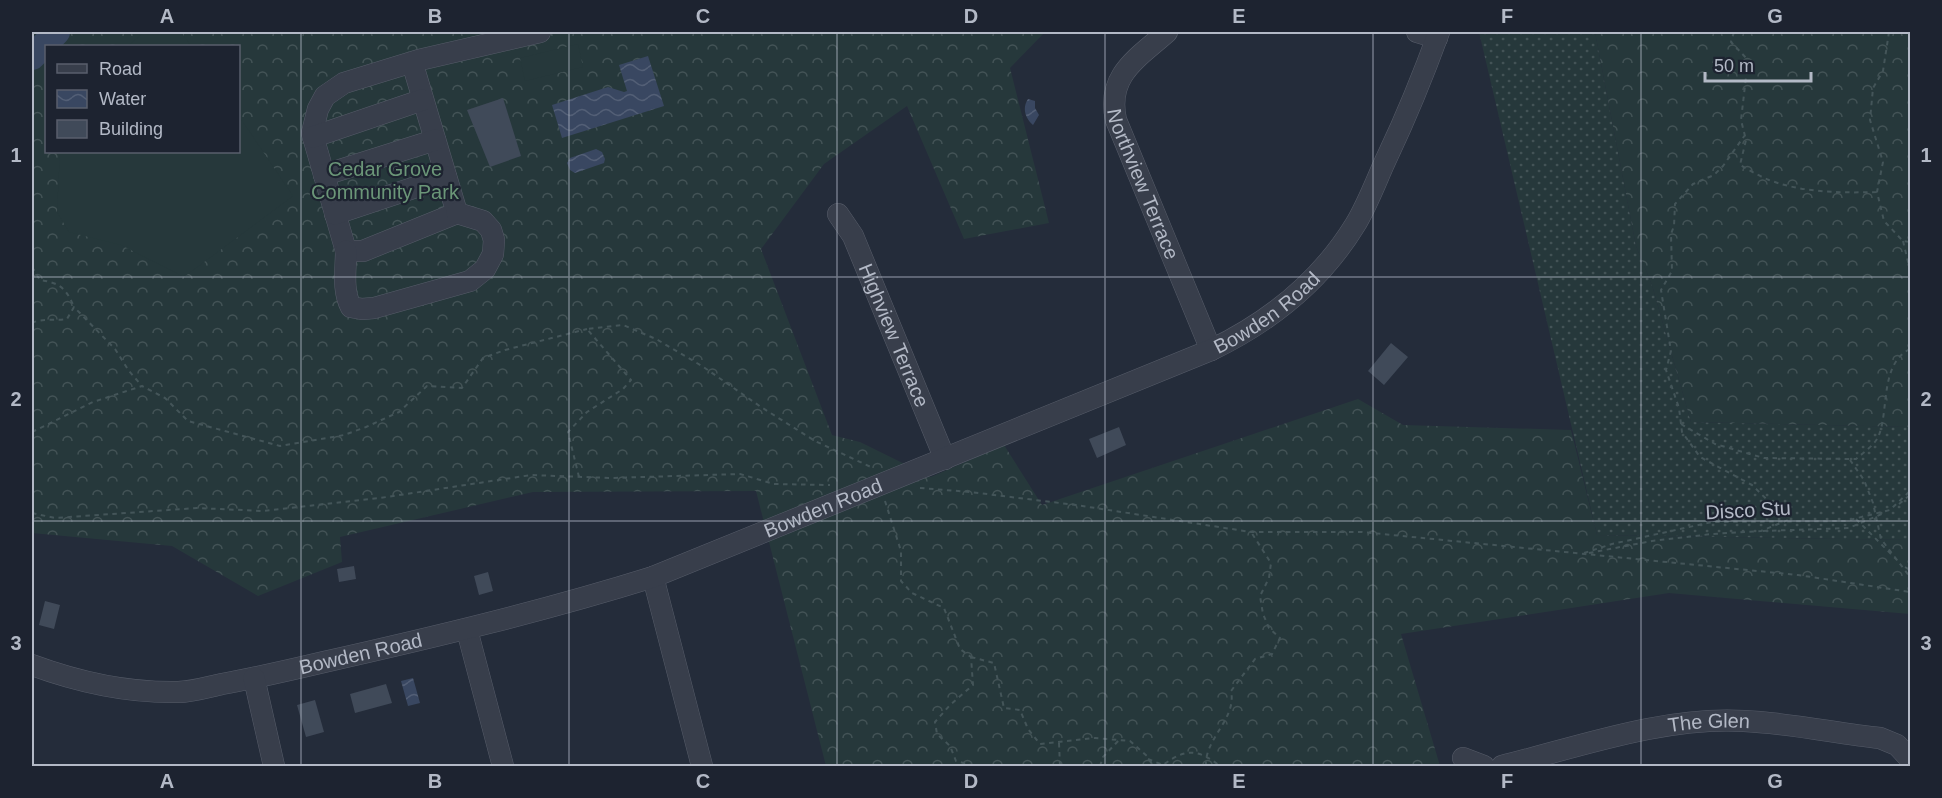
<svg xmlns="http://www.w3.org/2000/svg" width="1942" height="798" font-family="Arial,sans-serif">
	<style>
		.grass { fill: url(#grass-dots) }
		.forest { fill: url(#forest-crowns); fill-rule: evenodd }
		.garden { fill: #26383b }
		.water { fill: url(#water-waves) }
		.lines { fill: none; stroke-linecap: round; stroke-linejoin: round }
		.river { stroke: #394761; stroke-width: 26 }
		.building { fill: #404a59 }
		.minor-casing { stroke: #565c69; stroke-width: 22 }
		.path { stroke: #445559; stroke-width: 2; stroke-dasharray: 4.5 4.5; stroke-linecap: butt }
		.minor { stroke: #383e4b; stroke-width: 21 }
		.grid { fill: none; stroke: #b3b9c6; stroke-width: 1.5; stroke-opacity: 0.55 }
		.labels { text-anchor: middle; dominant-baseline: central; stroke-width: 4.5; stroke-linejoin: round; paint-order: stroke }
		.park-label { font-size: 20px; fill: #6b9678; stroke: #1d2330 }
		.street-label { font-size: 20px; fill: #b3b9c6; stroke: #1d2330 }
		.neatline { fill: none; stroke: #b3b9c6; stroke-width: 2 }
		.grid-label { font-size: 20px; text-anchor: middle; font-weight: bold; fill: #b3b9c6 }
	</style>
	<defs>
		<pattern id="grass-dots" width="8" height="8" patternUnits="userSpaceOnUse" patternTransform="scale(1.5)"><rect width="8" height="8" fill="#26383b"/><path d="M2 2h.1M6 6h.1" fill="none" stroke="#435356" stroke-width="1.8" stroke-linecap="round"/></pattern>
		<pattern id="forest-crowns" width="20" height="18" patternUnits="userSpaceOnUse" patternTransform="scale(1.5)"><rect width="20" height="18" fill="#26383b"/><path d="M2 6a3 3 0 1 1 6 0M12 15a3 3 0 1 1 6 0" fill="none" stroke="#435356"/></pattern>
		<pattern id="water-waves" width="16" height="10" patternUnits="userSpaceOnUse" patternTransform="scale(1.5)"><rect width="16" height="10" fill="#394761"/><path d="M0 5q4-4 8 0t8 0" fill="none" stroke="#535f76"/></pattern>
	</defs>
	<rect width="100%" height="100%" fill="#242c3a"/>
	<path class="grass" d="M1479,32H1595L1636,246L1652,285L1691,422L1910,427V540L1597,535Z"/>
	<path class="forest" d="M32,32H1045L1010,68L1049,223L964,239L907,106L824,164L761,249L832,435L860,442L931,477L1004,445L1042,505L1358,399L1403,425L1571,430L1597,535L1910,540V614L1669,593L1401,634L1440,766H826L756,491L533,492L340,537L342,562L258,596L172,546L32,533ZM46,46H238V152H46Z
		M1595,32H1910V427L1691,422L1652,285L1636,246Z"/>
	<path class="garden" d="M144,32H181L191,46H128Z
		M578,44L583,67L525,81L520,58Z
		M239,116L293,196L184,277L121,245L69,232L57,212L60,152H238Z"/>
	<path class="water" d="M648,56L664,106L562,138L552,105L608,87L624,92L627,91L619,65Z
		M1028,99L1035,101V108L1039,115L1033,125C1025,118 1022,108 1028,99Z
		M596,149L602,152L605,159L604,163L575,173L570,170L567,163L570,158Z
		M413,678L420,703L408,706L401,681Z"/>
	<g class="lines">
		<path class="river" d="M32,57L57,32"/>
	</g>
	<path class="building" d="M503,98L521,156L490,167L467,110Z
		M1391,343L1408,357L1384,385L1368,371Z
		M1119,427L1126,445L1097,458L1089,439Z
		M354,566L356,579L339,582L337,569Z
		M488,572L493,591L479,595L474,576Z
		M45,601L60,605L54,629L39,625Z
		M386,684L392,703L355,713L350,694Z
		M315,700L324,732L306,737L297,705Z"/>
	<g class="lines">
		<g class="minor-casing">
			<g id="minor">
				<path id="s1" d="M1167,32C1138,58 1106,75 1116,120L1211,350"/>
				<path d="M1417,32L1437,38"/>
				<path d="M412,62L457,213L363,251H346L312,133L318,109L325,96L344,83L419,60L540,32"/>
				<path d="M313,137L422,100"/>
				<path d="M324,175L435,140"/>
				<path d="M335,214L446,177"/>
				<path id="s2" d="M838,214L853,236L945,459"/>
				<path d="M346,251C346,269 342,290 351,307L362,309L374,308L470,281L485,269L493,254L494,240L491,230L483,221L457,213"/>
				<path d="M653,577L702,766"/>
				<path d="M467,630L503,766"/>
				<path id="s3" d="M32,665C78,682 127,693 178,692C192,692 208,687 222,684C256,678 290,670 324,662C435,637 544,611 653,577L1211,350C1269,322 1320,282 1355,225C1368,204 1377,178 1388,155C1407,115 1424,73 1439,32"/>
				<path d="M254,678L274,766"/>
				<path d="M1463,758L1484,766"/>
				<path id="s4" d="M1502,766C1578,747 1665,716 1744,721C1789,723 1835,733 1880,738L1897,745L1910,759"/>
			</g>
		</g>
		<path class="path" d="M1734,32L1731,42L1748,60L1741,120L1746,140L1740,165C1749,170 1759,176 1769,180C1804,193 1841,193 1877,192
			M1889,32L1883,71L1873,88L1870,120L1883,162L1877,192L1884,221L1903,241L1910,242
			M1903,241L1910,270
			M32,267L40,280C60,283 66,288 74,307
			M32,323C41,318 56,321 67,319L74,307L115,349L129,371L142,386
			M1681,424L1715,444L1764,458L1856,459C1863,453 1876,444 1879,435C1889,409 1880,364 1910,349
			M32,432L93,402L142,386L165,398L188,421L280,446L344,435L366,427L399,412L427,386L462,388L483,358L505,350L587,329
			M1850,460L1864,480L1873,503L1881,539L1910,577
			M579,477L568,432L587,412L623,389L631,380L587,329L623,325L656,339L702,366L761,407L815,441L873,468
			M920,488L970,492L1076,505L1251,532H1362L1798,575L1910,592
			M885,501L901,551V581L912,593L944,608L960,649L971,657L973,685L950,705L935,722L937,734L950,746L956,761L975,766
			M1899,504L1910,495
			M32,513L55,518L197,508L263,511L380,498L531,475L611,478L740,474L774,484L830,485
			M1856,519L1898,561
			M1763,531L1849,528L1884,513
			M1584,553L1612,544L1712,522L1845,521L1890,510L1910,491
			M1589,553L1652,541L1712,534L1761,531L1788,520L1752,485L1700,457L1682,432L1679,408L1666,370L1671,351L1661,290L1672,271L1671,234L1674,226L1675,204L1693,184L1714,175L1723,166L1745,135
			M1905,567L1910,570
			M971,657L994,663L1004,708L1020,710L1028,729L1040,744L1095,738L1130,741L1147,756L1153,766
			M1059,743L1060,766
			M1148,759L1163,765C1186,748 1198,749 1220,766
			M1100,766L1103,757L1120,739
			M1206,766C1204,739 1237,719 1231,691L1255,659L1272,654L1280,638L1269,628L1263,614L1260,596L1269,578L1271,563L1251,532"/>
		<use href="#minor" class="minor"/>
	</g>
	<path class="grid" d="M301,32V766M569,32V766M837,32V766M1105,32V766M1373,32V766M1641,32V766M32,277H1910M32,521H1910"/>
	<g class="labels">
		<g class="park-label">
			<text x="385" y="169">Cedar Grove<tspan x="385" dy="23">Community Park</tspan></text>
		</g>
		<g class="street-label">
			<text stroke="none"><textPath href="#s1" startOffset="178">Northview Terrace</textPath></text>
			<text stroke="none"><textPath href="#s3" startOffset="1308">Bowden Road</textPath></text>
			<text stroke="none"><textPath href="#s2" startOffset="134">Highview Terrace</textPath></text>
			<text stroke="none"><textPath href="#s3" startOffset="822">Bowden Road</textPath></text>
			<text transform="translate(1748 510) rotate(-3)">Disco Stu</text>
			<text stroke="none"><textPath href="#s3" startOffset="336">Bowden Road</textPath></text>
			<text stroke="none"><textPath href="#s4" startOffset="212">The Glen</textPath></text>
		</g>
	</g>
	<rect width="1942" height="798" fill="none" stroke="#1d2330" stroke-width="66"/>
	<rect x="45" y="45" width="195" height="108" fill="#1d2330" stroke="#595f6c" stroke-width="1.5"/>
	<rect x="57" y="64" width="30" height="9" fill="#383e4b" stroke="#595f6c" stroke-width="1.5"/>
	<text x="99" y="75" font-size="18" fill="#b3b9c6">Road</text>
	<rect x="57" y="90" width="30" height="18" fill="url(#water-waves)" stroke="#595f6c" stroke-width="1.5"/>
	<text x="99" y="105" font-size="18" fill="#b3b9c6">Water</text>
	<rect x="57" y="120" width="30" height="18" fill="#404a59" stroke="#595f6c" stroke-width="1.5"/>
	<text x="99" y="135" font-size="18" fill="#b3b9c6">Building</text>
	<path d="M1705 72v9h106v-9" fill="none" stroke="#b3b9c6" stroke-width="3"/>
	<text x="1714" y="72" font-size="18" fill="#b3b9c6" stroke="#1d2330" stroke-width="4.5" paint-order="stroke">50 m</text>
	<rect x="33" y="33" width="1876" height="732" class="neatline"/>
	<g class="grid-label">
		<text x="167" y="23">A</text>
		<text x="435" y="23">B</text>
		<text x="703" y="23">C</text>
		<text x="971" y="23">D</text>
		<text x="1239" y="23">E</text>
		<text x="1507" y="23">F</text>
		<text x="1775" y="23">G</text>
		<text x="16" y="162">1</text>
		<text x="1926" y="162">1</text>
		<text x="16" y="406">2</text>
		<text x="1926" y="406">2</text>
		<text x="16" y="650">3</text>
		<text x="1926" y="650">3</text>
		<text x="167" y="788">A</text>
		<text x="435" y="788">B</text>
		<text x="703" y="788">C</text>
		<text x="971" y="788">D</text>
		<text x="1239" y="788">E</text>
		<text x="1507" y="788">F</text>
		<text x="1775" y="788">G</text>
	</g>
</svg>
